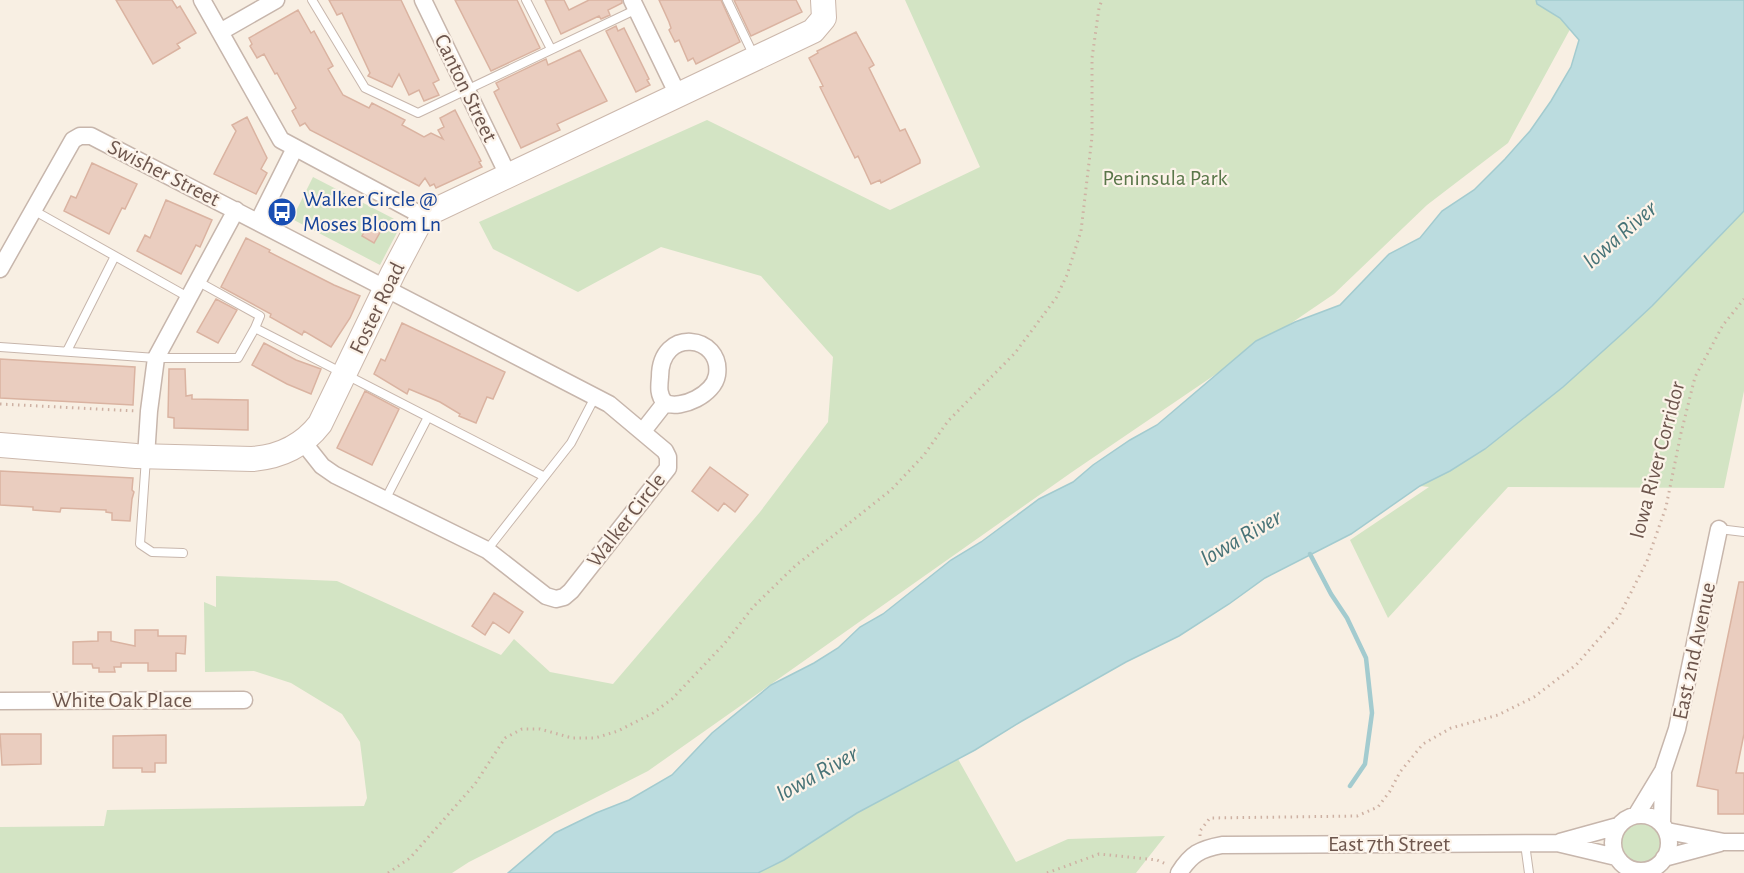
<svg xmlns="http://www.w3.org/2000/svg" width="1744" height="873" font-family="'Alegreya Sans',sans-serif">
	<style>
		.green { fill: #d3e4c4 }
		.water { fill: #bbdcdf; stroke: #a3cbcf; stroke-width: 1.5 }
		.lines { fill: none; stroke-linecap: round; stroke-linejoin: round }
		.stream { stroke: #a3cbcf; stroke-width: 4.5 }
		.building { fill: #eacdbf; stroke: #dab3a1; stroke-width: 1.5 }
		.lane-casing { stroke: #c7b6ac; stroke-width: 10 }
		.street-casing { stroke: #c7b6ac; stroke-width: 19 }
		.secondary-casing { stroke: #ccb8ac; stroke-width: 26 }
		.path { stroke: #ceb1a3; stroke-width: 3; stroke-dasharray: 1.5 4.5; stroke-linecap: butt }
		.lane { stroke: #fff; stroke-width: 8 }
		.street { stroke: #fff; stroke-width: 16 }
		.secondary { stroke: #fff; stroke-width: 24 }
		.labels { text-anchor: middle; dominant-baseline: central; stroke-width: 4.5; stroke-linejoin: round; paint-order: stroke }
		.street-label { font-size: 22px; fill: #6d564d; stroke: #fcf3e9 }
		.park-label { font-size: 22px; fill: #5a774a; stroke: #fcf3e9 }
		.transit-label { font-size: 22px; fill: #164399; stroke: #fcf3e9; text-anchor: start }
		.water-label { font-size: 24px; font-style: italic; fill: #477377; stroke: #fcf3e9 }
	</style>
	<rect width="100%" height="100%" fill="#f8efe3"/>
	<path class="green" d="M905,0H1586L1508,143L1427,205L1334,294L1072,472L648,771L469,862L452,873H0V827L104,826L107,810L364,806L367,798L360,742L342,714L291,683L254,671L205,672L204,602L216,607V576L337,581L501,655L514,639L550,672L613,684L760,512L828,422L833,357L761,276L661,247L578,292L493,249L479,222L707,120L890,210L980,167Z
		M313,177L402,223L380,265L292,219Z
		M1744,211V391L1724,488L1508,487L1388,618L1350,540L1429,487L1420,486L1450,471L1485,449L1563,387L1652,306Z
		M958,759L1016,862L1068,839L1165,836L1136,873H726Z
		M1620 842a21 21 0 1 1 42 0a21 21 0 1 1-42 0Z"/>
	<path class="water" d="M1536,0H1744V211L1652,306L1623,333L1563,387L1485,449L1450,471L1420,486L1351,534L1265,578L1229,604L1179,636L1126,662L1022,721L975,750L857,813L784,860L758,873H508L555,833L596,813L629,800L672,775L712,733L771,685L814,663L838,648L860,627L883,614L951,560L981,542L1039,499L1073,482L1093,465L1130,440L1157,425L1256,341L1295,322L1340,305L1389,254L1420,238L1442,211L1474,190L1505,159L1530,131L1551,101L1571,67L1579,40L1560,18L1537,4Z"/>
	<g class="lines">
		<path class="stream" d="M1310,554L1331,594L1347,618L1366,658L1372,713L1365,764L1350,786"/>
	</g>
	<path class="building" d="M116,0H172L177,8L180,6L196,33L177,44L180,48L153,64Z
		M329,0H401L439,80L433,83L439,95L424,101L419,90L409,95L399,74L392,87L368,76L370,73L342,13L337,15Z
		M455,0H517L540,48L491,71Z
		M545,0H564L569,10L589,0H622V3L608,10L610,15L601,19L599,16L561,34Z
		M659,0H721L740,42L696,64L693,58L688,61L679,40L675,42L669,30L671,28L669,22Z
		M734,0H796L802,12L751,36Z
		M298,10L311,33L314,31L333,66L328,69L343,95L369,108L372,103L405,120L402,125L424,137L431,133L443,139L438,130L444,127L440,118L455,110L481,161L479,162L482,167L436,188L434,184L430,186L425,178L419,186L310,130L305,123L300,126L292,111L296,108L277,73L275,74L264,54L257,58L250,46L252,44L249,38Z
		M616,26L618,31L624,28L649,79L647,80L650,85L636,92L606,31Z
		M856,32L874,65L869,68L900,131L905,129L920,160V163L881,183L880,180L871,184L858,156L855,158L820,87L823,86L809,58L818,53L817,51Z
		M580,50L607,101L557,124L560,130L521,148L494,92L499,89L496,83L546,59L548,65Z
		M247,117L267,158L261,169L267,173L256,194L214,174L236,131L232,125Z
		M92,163L137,184L125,209L122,208L109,234L64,211L71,196L76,198Z
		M166,200L212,220L200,247L196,245L181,274L137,251L145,235L150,238Z
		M371,220L383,227L374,243L362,236Z
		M246,238L270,250L269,252L334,285L360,296L350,318L331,347L304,331L302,335L270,317L271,314L221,287Z
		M216,299L237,310L218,343L197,332Z
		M402,323L505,372L493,399L487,397L476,423L459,416L460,414L440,402L409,389L407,394L374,374L381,359L385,361Z
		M264,343L296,360L321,369L311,394L287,384L252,365Z
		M0,359L135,367L133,405L0,398Z
		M169,369H185L186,396L192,395V399L248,400V430L174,428V418L168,417Z
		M365,391L399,409L372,465L337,448Z
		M710,467L748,495L735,512L724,503L718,511L692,491Z
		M0,471L133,478L132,490L134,492L132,499L130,521L112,520V513L106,512V510L61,508L60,512L33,510V507L0,505Z
		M1739,582H1744V734L1736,773H1744V814H1718V790L1697,786Z
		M494,593L523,612L509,633L493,622L485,635L472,626Z
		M135,630H158V636H186L185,654L176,653V671H148V663H121V667H114L115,672H99V668H93L92,664H73V642L98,641V632H111V641L135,646Z
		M0,734H41V764L2,765Z
		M166,735V763H155V772H142V768H113V736Z"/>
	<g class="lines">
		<g class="lane-casing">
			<path id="lane" d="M312,0L365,88L418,113L637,9
				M526,0L551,49
				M727,0L754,56
				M33,210L188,297
				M197,281L260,316L255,328
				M0,347L156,358H238L255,328L543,476
				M67,351L115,256
				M146,458L140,544L152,552L183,553
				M385,500L428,417
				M1719,529L1744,532
				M487,550L571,443L595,397
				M1525,844L1529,873"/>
		</g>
		<g class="street-casing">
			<path id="street" d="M202,0L281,140L423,216
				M423,0L508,175
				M632,0L678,95
				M220,32L276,0
				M258,222L295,148
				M0,269L73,140L80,136H91L609,404L665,451L668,457V468L571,591L564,597L556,599L546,596L487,550L335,475L322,466L303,442
				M643,431L665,403C658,395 659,387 660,377C660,326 723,335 717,375C714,394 682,410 665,403
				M146,457L149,411L156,358L236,210
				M0,701L244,700
				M1637,814L1663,771L1677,729L1719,529
				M1613 843a28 28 0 1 1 56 0a28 28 0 1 1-56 0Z
				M1662,824L1663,774
				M1667,831L1724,842H1744
				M1560,842L1618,826
				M1664,858L1720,843
				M1179,873C1191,854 1200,849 1222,845L1557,843L1616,857"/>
		</g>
		<g class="secondary-casing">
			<path id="secondary" d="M0,445L136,456L252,459C279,457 303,446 320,424L393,273L423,216L813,31L824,18L823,0"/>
		</g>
		<path class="path" d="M0,404L136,411
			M1200,836V831L1210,818L1357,816L1378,807L1390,791L1400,772L1423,744L1451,728L1498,715L1534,697L1576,665L1619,616L1647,561L1666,507L1681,433L1695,377L1723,325L1744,299
			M388,873L410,858L475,784L505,738L522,729H540L572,738H595L618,731L653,713L672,699L725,643L753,607L795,566L891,490L924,455L948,421L1015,353L1056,298L1067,275L1081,231L1092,137V58L1099,8L1102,0
			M1047,873L1099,854L1157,860L1168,865"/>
		<use href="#lane" class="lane"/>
		<use href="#street" class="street"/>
		<use href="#secondary" class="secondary"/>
	</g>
	<defs>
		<g id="bus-disc" transform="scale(1.5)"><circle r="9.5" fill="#1a4fb4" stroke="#fcf3e9"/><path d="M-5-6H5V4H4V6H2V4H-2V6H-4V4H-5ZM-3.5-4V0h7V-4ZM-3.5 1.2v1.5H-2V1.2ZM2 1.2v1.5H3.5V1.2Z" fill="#fff"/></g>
	</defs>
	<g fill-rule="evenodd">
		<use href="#bus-disc" x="282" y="212"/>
	</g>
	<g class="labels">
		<g class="street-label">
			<text transform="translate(466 88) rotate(64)">Canton Street</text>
			<text transform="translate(164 173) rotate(27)">Swisher Street</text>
			<text transform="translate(377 308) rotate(-64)">Foster Road</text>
			<text transform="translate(1657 460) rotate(-75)">Iowa River Corridor</text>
			<text transform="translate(626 520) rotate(-52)">Walker Circle</text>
			<text transform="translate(1694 651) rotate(-78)">East 2nd Avenue</text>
			<text x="122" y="700">White Oak Place</text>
			<text x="1389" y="844">East 7th Street</text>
		</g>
		<g class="park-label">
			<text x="1165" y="178">Peninsula Park</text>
		</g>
		<g class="transit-label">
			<text x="303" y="199">Walker Circle @<tspan x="303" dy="25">Moses Bloom Ln</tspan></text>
		</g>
		<g class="water-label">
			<text transform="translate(1620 235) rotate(-41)">Iowa River</text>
			<text transform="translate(1241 538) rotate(-30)">Iowa River</text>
			<text transform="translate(817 774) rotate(-29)">Iowa River</text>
		</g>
	</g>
</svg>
